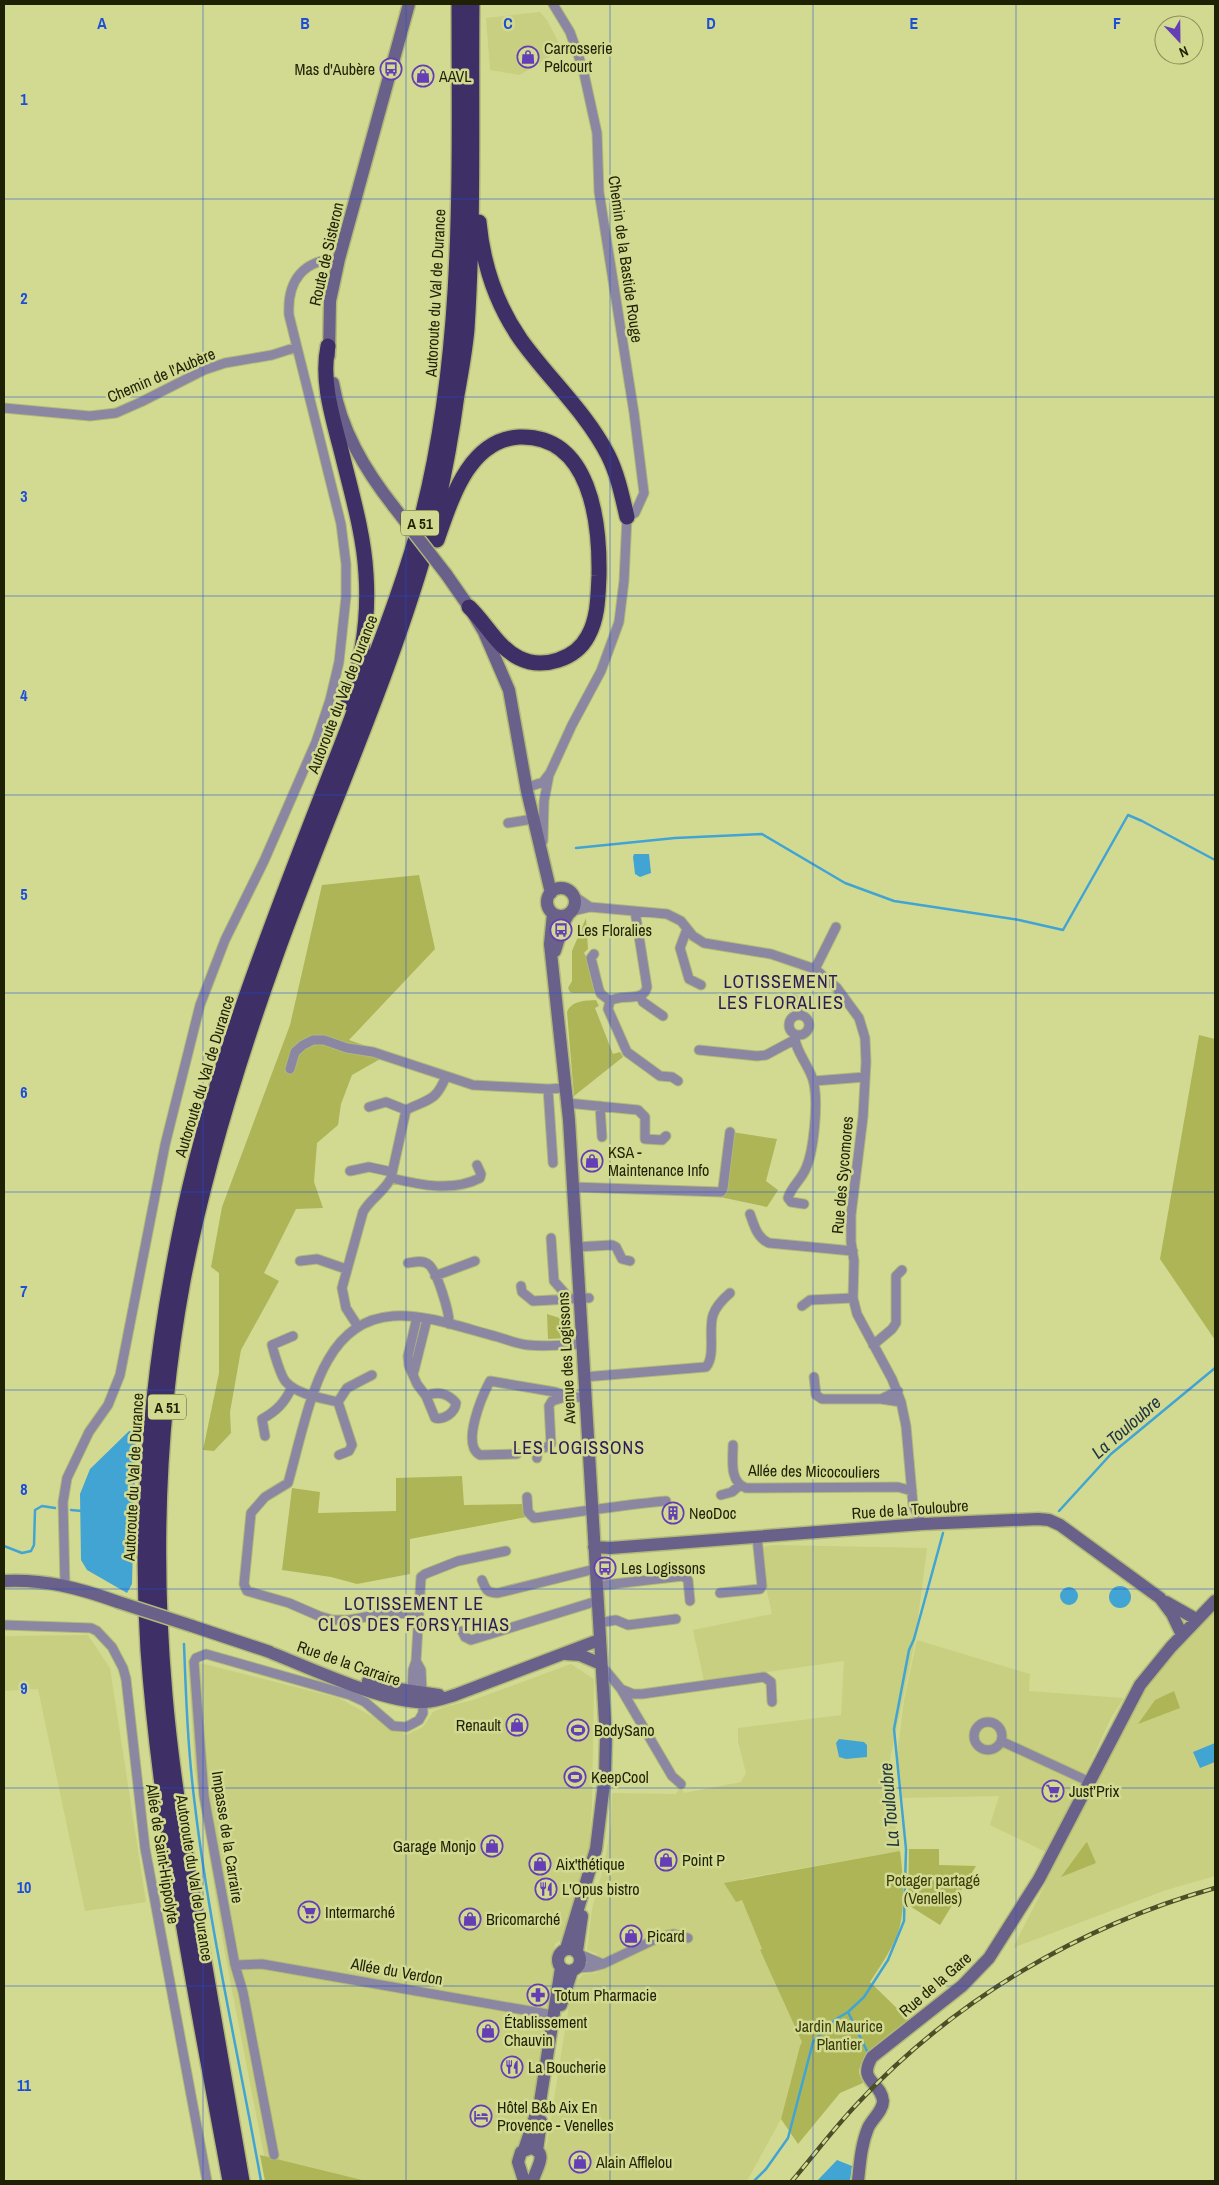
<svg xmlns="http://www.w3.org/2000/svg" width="1219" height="2185" font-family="'Archivo Narrow',sans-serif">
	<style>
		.built { fill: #c8cf80 }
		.green { fill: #adb557 }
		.water { fill: #42a4d3 }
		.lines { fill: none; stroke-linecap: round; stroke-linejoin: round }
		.stream { stroke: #42a4d3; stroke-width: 2.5 }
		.street-casing { stroke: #b2b978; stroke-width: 11 }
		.secondary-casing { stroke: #b2b978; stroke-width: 15 }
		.highway-casing { stroke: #b2b978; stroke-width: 18 }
		.street { stroke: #8b86a2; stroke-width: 9 }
		.secondary { stroke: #696189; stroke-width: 12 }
		.highway { stroke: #3e3067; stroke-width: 15 }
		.rail-casing { stroke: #4c5028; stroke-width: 4.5 }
		.rail { stroke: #d2da92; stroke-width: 2.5; stroke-dasharray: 8; stroke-linecap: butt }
		.secondary-bridge-casing { stroke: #b2b978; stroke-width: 15; stroke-linecap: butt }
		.secondary-bridge { stroke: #696189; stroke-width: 12 }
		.grid { fill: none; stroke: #1d4ed8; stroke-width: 1; stroke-opacity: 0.55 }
		.labels { text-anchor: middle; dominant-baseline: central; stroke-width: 5; stroke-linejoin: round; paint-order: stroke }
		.shield { fill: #d2da92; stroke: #55582f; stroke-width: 1 }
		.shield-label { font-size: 15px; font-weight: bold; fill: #1f2104 }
		.poi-label { font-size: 16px; fill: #1f2104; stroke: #d2da92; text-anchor: start }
		.street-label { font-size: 16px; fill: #1f2104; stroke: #d2da92 }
		.park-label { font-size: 16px; fill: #393c0a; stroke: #d2da92 }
		.neighbourhood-label { font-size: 18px; letter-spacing: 1px; fill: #2d1b55; stroke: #d2da92 }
		.water-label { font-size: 18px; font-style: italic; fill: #213642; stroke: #d2da92 }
		.grid-label { font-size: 16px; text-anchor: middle; font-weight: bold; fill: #1d4ed8; stroke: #d2da92; stroke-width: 5; stroke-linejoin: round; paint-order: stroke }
	</style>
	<rect width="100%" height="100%" fill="#d2da92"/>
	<path class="built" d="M540,12L547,20L562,49L520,75L490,70L486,18Z
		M773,1545L927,1548L915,1641L890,1760L892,1805L900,1851L741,1879L742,1899L762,1949L760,1951L803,2042L800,2046L781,2119L747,2181H541L572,1986L583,1974L597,1973V1954L587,1950L592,1909L605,1861L611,1824L612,1793L676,1794L680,1786L684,1793L741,1782L746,1773L738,1742V1728L841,1715L844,1661L704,1681L693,1630L772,1614L757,1548Z
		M1213,1611L1215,1613V1876L1166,1890L1013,1948L1138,1700L1184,1640Z
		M88,1635L110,1668L146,1902L85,1911L38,1689L4,1691V1636Z
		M917,1640L1030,1674L1029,1691L1124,1698L1111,1718L1062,1824L1046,1852L990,1825L999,1796L900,1798L897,1756L904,1700Z
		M188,1660L339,1698L406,1735L423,1727L433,1712L444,1707L473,1700L571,1664L594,1679L592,1805L589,1850L562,1940L555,1944L552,1962L557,1970L529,2132L517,2149L515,2174L517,2181H269L225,1954L195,1771Z"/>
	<path class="green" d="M419,875L435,949L349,1040L389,1054L352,1075L341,1104L338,1125L317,1143L314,1182L323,1208L296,1209L264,1273L279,1281L241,1350L230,1412L231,1433L214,1451L203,1450L219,1373V1273L211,1267L222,1207L290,1025L322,885Z
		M586,918L588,949L584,953L589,961L597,993H573L570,992L568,988L572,981V951Z
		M596,1000L599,1006L595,1008L613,1054L620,1052L623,1057L574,1096L567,1012C572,1000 585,1001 596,1000Z
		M1199,1035L1215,1039V1340L1160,1259Z
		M732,1132L777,1139L766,1181L778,1190L767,1207L720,1197Z
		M547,1314L572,1322V1335L568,1338L548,1339Z
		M462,1476L464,1505L525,1504L526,1517L410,1539V1574L357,1584L331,1577L282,1570L292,1488L320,1492L318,1513L396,1511V1478Z
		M1174,1691L1180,1708L1138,1724L1155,1700Z
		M1087,1842L1096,1863L1061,1877L1085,1844Z
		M909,1849H939V1865L976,1866L940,1925L908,1905Z
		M900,1851C903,1873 906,1911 898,1932C892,1950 880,1966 870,1982L910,2021C898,2031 859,2056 859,2072C859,2075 862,2080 863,2083L840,2093L798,2144L781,2119L800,2046L802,2042L760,1950L762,1949L742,1900L736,1902L724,1883Z
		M260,2155L366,2181H265Z"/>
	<path class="water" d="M634,854H649L651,873L640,877L635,874L633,857Z
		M129,1431H133L136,1436L132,1584L127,1593L87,1570L81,1560L80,1494L90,1469Z
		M1109 1597a11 11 0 1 1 22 0a11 11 0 1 1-22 0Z
		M1060 1596a9 9 0 1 1 18 0a9 9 0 1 1-18 0Z
		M839,1739L864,1742L867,1745V1757L846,1759L839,1757L836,1743Z
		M1215,1743V1762L1200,1768L1193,1752Z
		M837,2160L852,2166L850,2181H817Z"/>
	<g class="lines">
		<path class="stream" d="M576,848L675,838L762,834L845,883L894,901L1019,920L1063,930L1128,815L1142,821L1215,860
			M71,1510L82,1511
			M1059,1511L1111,1454L1215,1368
			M4,1546L22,1553L31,1551L34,1545L35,1510L42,1506L55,1508
			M184,1644C186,1698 188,1752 195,1806C210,1931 239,2057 261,2181
			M848,2012L867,2051
			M754,2181L766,2169L788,2138L813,2042L836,2019L848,2012L864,1997L888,1960L904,1921L906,1849L894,1729L909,1650L914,1639L943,1533"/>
		<g class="street-casing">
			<path id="street" d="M4,408L90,416L116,413L141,402L204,370L225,363L272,355L297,347
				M526,788L543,782L550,773L572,725L601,671L619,622L624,581L627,517L635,513L644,493L634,413L599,192L597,133L583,69L570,32L553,4
				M508,823L533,819
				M543,841L544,801L549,775
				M574,896L590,907
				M573,911L590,907L667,914L681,921L693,936L704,943L771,954L815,969L837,988L859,1018L865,1038L866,1062L863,1117L851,1215V1242L854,1261L853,1298L857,1314L892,1379L901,1402L906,1426L913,1505L922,1524
				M687,929L680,948L689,979L701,985
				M594,954L591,958L599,990L601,994L610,1001
				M815,969L836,927
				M640,996L643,1002L663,1016
				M793,999L796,1003L798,1015
				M610,1001C621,993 644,1003 647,987L635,911
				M610,1001L608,1009L627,1052L660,1076L672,1077L678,1081
				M789 1025a10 10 0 1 1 20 0a10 10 0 1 1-20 0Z
				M795,1035C793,1049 812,1069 814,1084C818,1105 814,1150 806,1168C802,1179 791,1187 788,1198L791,1202L804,1204
				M699,1050L757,1056L766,1055L794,1040
				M290,1069L295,1052L303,1045L313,1040H324L347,1048L373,1052L446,1076
				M814,1081L865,1077
				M548,1089L553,1163
				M567,1103L638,1110L645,1117V1139L662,1140L666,1136
				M600,1106L602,1137
				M369,1107L386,1102L406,1110
				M350,1171L369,1167L392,1172
				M391,1178C420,1185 453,1192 480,1178L481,1174L477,1165
				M573,1187L721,1192L723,1188L730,1132
				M750,1214C754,1225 757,1238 769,1243L853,1251
				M551,1238L554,1281L569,1298
				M576,1247L612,1245L616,1247L622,1259L630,1261
				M300,1261L317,1259L346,1269
				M408,1263C415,1262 422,1260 428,1264C437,1270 450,1314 449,1324
				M435,1276L475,1261
				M521,1286L522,1292L533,1301L589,1298
				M802,1306L810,1300L853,1298
				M417,1317L408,1356L409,1366L417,1384L426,1396L435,1418C444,1420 455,1413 456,1403C448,1393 437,1391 426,1396
				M357,1325L346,1308L342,1288L363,1212C370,1199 384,1192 391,1178L406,1110C428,1099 436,1102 446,1076L473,1085L548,1089L565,1088
				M293,1336L272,1345C274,1353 281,1377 286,1382C298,1395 322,1398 338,1402L352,1445L349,1451L339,1455
				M873,1345L892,1329L896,1323V1276L902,1270
				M413,1375L427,1319
				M584,1377L706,1367C716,1356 708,1329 713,1315C716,1306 723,1299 730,1293
				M814,1377L816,1395L822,1399H881
				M898,1391L881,1399L901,1402
				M338,1402L347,1388L372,1375
				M265,1436L262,1419C277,1411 285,1402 292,1387
				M733,1445C733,1460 729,1482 746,1488L898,1487L912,1491
				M517,1454L480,1455C461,1445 482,1396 490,1381L555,1392L568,1396
				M537,1458V1449L547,1447L551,1444L549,1406L552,1401L568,1396L585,1398
				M721,1495L732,1492L740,1485
				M527,1497L528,1512L534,1518C578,1512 621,1505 666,1501
				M482,1580C486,1590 487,1593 498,1593L595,1569
				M65,1585L63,1502L67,1478L89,1432L108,1405L120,1375L165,1145L200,1005L225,940L264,861L316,742L330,700L339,662L346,597V564L341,524L289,315C287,281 303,259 339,259
				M596,1586L683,1576L688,1580L690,1601
				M720,1593L760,1589L762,1586L757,1537
				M419,1614L386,1613L349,1620H333L319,1616L289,1603L247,1591L244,1584L251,1513L265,1497L288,1483C298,1448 310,1390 328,1360C368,1289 436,1321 498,1337C508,1340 518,1344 528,1345C545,1347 564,1345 581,1344
				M598,1623L616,1620L628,1625L676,1619
				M4,1625L91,1628L97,1631L112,1647L123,1668L126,1679L145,1848L207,2181
				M462,1631L465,1637L471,1640L597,1601
				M602,1666L621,1689L672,1776L681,1784
				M621,1689L633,1694H642L764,1677L771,1682L772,1702
				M412,1696L413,1670L416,1661L421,1577L425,1574L458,1561L506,1551
				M974 1736a14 14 0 1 1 28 0a14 14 0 1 1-28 0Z
				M1001,1741L1090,1782
				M579,1954L603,1964
				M235,1965L262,1964L553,2015
				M577,1968L592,1967L603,1964L660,1937L674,1934L688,1938
				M274,2155L243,1992L235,1965L204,1796L194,1662L196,1658L206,1654L350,1695L365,1702L393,1726L406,1727L412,1724L419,1720L423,1713L421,1670L416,1661"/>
		</g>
		<g class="secondary-casing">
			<path id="secondary" d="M329,356L330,301L339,259L409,4
				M333,383C341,430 365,470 394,507
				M446,574L469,607L484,632L509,690L527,791L551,893
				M547 902a14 14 0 1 1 28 0a14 14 0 1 1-28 0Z
				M553,914L550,944L569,1120L606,1738L605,1775L596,1849L566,1949
				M555,951L564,922L568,915
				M594,1547L610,1548L922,1524L1038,1519L1049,1520L1060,1525L1160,1598L1172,1614L1182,1635
				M4,1581C45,1579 79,1588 118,1602
				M1166,1602L1196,1619
				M192,1626L270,1652
				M264,1650C304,1665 384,1704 425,1702C435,1702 445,1698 455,1695L599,1640
				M566,1654L580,1655L601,1664
				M368,1681L398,1689L439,1695
				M558 1960a11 11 0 1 1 22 0a11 11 0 1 1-22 0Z
				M577,1951L582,1916
				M561,2005L572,1971
				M524,2150L540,2102L561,1968
				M537,2151L541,2121
				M524,2181L518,2162L521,2152L531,2148C550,2153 535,2169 533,2181
				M858,2181C860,2163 861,2145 868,2128C872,2119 883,2111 883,2101C881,2081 857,2082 872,2057L962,1986L989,1958L1039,1879L1140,1685L1171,1647L1215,1601"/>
		</g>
		<g class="highway-casing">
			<path id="highway" d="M479,222C483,265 496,304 521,340C549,379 586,412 608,455C618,475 622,496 627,517
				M328,346C320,384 335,424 344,462C353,498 364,537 366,574C369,617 362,662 348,703
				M437,540C451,501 468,440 519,437C591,434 600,523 599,576C598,597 598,618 588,636C576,659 543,670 519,658C498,648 486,623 469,607
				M230,2181C198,2005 161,1828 148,1650C139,1513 152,1372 179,1237C213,1062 284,894 348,728C374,658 403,589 422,516C465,348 459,176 459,4
				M242,2181C228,2100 214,2019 200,1938C186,1858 172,1776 165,1695C153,1558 158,1416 183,1281C204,1171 237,1064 275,958C326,815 392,675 432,527C443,483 451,440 457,395C461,373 465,351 467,329C474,220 471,112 472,4"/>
		</g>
		<use href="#street" class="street"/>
		<use href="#secondary" class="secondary"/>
		<use href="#highway" class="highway"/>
		<g class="rail-casing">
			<path id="rail" d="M792,2181C814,2155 835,2127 858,2103C954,2000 1080,1926 1215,1888"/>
		</g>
		<use href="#rail" class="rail"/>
		<g class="secondary-bridge-casing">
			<path id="secondary-bridge" d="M394,507L446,574
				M118,1602L192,1626"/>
		</g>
		<use href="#secondary-bridge" class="secondary-bridge"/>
	</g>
	<path class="grid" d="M203,4V2181M406,4V2181M610,4V2181M813,4V2181M1016,4V2181M4,199H1215M4,397H1215M4,596H1215M4,795H1215M4,993H1215M4,1192H1215M4,1390H1215M4,1589H1215M4,1788H1215M4,1986H1215"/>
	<defs>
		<g id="shop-ring" transform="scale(1.125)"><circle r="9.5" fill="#d2da92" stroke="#653eb6" stroke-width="1.5"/><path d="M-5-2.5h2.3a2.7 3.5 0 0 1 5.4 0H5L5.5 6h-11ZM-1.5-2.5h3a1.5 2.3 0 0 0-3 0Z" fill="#653eb6"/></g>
		<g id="bus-ring" transform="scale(1.125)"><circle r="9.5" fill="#d2da92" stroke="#653eb6" stroke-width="1.5"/><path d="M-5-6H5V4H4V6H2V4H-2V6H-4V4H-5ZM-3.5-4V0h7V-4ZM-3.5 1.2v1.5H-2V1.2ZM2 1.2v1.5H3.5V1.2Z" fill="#653eb6"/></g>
		<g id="building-ring" transform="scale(1.125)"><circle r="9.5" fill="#d2da92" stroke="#653eb6" stroke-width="1.5"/><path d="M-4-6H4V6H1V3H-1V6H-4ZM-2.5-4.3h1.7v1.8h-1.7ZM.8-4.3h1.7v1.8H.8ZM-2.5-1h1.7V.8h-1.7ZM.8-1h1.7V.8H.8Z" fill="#653eb6"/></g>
		<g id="stadium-ring" transform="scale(1.125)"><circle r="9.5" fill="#d2da92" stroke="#653eb6" stroke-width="1.5"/><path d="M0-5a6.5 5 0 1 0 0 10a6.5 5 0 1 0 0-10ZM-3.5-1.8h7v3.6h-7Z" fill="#653eb6"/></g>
		<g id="supermarket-ring" transform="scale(1.125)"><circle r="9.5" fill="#d2da92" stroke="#653eb6" stroke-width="1.5"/><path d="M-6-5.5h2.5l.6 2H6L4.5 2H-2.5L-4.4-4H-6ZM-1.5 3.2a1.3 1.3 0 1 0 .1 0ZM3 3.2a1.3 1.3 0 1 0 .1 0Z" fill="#653eb6"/></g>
		<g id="restaurant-ring" transform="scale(1.125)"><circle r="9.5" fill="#d2da92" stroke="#653eb6" stroke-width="1.5"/><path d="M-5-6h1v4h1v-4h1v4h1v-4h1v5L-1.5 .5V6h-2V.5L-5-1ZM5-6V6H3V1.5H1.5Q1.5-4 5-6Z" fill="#653eb6"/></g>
		<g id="pharmacy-ring" transform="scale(1.125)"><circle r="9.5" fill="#d2da92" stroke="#653eb6" stroke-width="1.5"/><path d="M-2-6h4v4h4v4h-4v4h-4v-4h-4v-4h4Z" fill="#653eb6"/></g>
		<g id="hotel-ring" transform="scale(1.125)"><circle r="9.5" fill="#d2da92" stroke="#653eb6" stroke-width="1.5"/><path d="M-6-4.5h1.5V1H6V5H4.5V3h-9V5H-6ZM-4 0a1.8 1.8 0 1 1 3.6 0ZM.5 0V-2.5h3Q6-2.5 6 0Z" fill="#653eb6"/></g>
	</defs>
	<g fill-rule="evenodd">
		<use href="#shop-ring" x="528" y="57"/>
		<use href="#bus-ring" x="391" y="69"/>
		<use href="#shop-ring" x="423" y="76"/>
		<use href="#bus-ring" x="561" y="930"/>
		<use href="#shop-ring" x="592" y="1161"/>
		<use href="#building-ring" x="673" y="1513"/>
		<use href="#bus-ring" x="605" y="1568"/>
		<use href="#shop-ring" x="517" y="1725"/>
		<use href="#stadium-ring" x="578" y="1730"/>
		<use href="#stadium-ring" x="575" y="1777"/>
		<use href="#supermarket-ring" x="1053" y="1791"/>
		<use href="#shop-ring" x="492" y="1846"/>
		<use href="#shop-ring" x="666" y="1860"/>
		<use href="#shop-ring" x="540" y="1864"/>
		<use href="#restaurant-ring" x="546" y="1889"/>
		<use href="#supermarket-ring" x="309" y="1912"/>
		<use href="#shop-ring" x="470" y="1919"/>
		<use href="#shop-ring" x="631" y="1936"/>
		<use href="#pharmacy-ring" x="538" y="1995"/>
		<use href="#shop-ring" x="488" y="2031"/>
		<use href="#restaurant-ring" x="512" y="2067"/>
		<use href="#hotel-ring" x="481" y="2116"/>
		<use href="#shop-ring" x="580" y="2162"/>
	</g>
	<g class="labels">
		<g class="shield">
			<rect x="401" y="510.5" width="38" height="25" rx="4"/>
			<rect x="148" y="1394.5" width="38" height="25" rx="4"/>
		</g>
		<g class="shield-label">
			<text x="420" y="523">A 51</text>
			<text x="167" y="1407">A 51</text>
		</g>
		<g class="poi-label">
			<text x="544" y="48">Carrosserie<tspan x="544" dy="18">Pelcourt</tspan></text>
			<text x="375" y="69" text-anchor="end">Mas d'Aubère</text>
			<text x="439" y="76">AAVL</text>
			<text x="577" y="930">Les Floralies</text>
			<text x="608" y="1152">KSA -<tspan x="608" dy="18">Maintenance Info</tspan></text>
			<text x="689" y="1513">NeoDoc</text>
			<text x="621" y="1568">Les Logissons</text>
			<text x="501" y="1725" text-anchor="end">Renault</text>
			<text x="594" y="1730">BodySano</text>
			<text x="591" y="1777">KeepCool</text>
			<text x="1069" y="1791">Just’Prix</text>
			<text x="476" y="1846" text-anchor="end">Garage Monjo</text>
			<text x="682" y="1860">Point P</text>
			<text x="556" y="1864">Aix'thétique</text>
			<text x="562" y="1889">L'Opus bistro</text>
			<text x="325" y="1912">Intermarché</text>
			<text x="486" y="1919">Bricomarché</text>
			<text x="647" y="1936">Picard</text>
			<text x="554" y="1995">Totum Pharmacie</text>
			<text x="504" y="2022">Établissement<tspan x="504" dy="18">Chauvin</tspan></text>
			<text x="528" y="2067">La Boucherie</text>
			<text x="497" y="2107">Hôtel B&amp;b Aix En<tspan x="497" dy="18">Provence - Venelles</tspan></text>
			<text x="596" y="2162">Alain Afflelou</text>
		</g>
		<g class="street-label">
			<text transform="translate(326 254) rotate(-77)">Route de Sisteron</text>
			<text transform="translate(626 259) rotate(82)">Chemin de la Bastide Rouge</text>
			<text transform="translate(435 293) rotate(-87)">Autoroute du Val de Durance</text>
			<text transform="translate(161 375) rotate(-23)">Chemin de l'Aubère</text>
			<text transform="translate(342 694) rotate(-69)">Autoroute du Val de Durance</text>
			<text transform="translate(204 1076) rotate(-73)">Autoroute du Val de Durance</text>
			<text transform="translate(842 1175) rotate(-85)">Rue des Sycomores</text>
			<text transform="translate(566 1358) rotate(-93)">Avenue des Logissons</text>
			<text transform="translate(814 1471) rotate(1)">Allée des Micocouliers</text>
			<text transform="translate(133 1477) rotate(-87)">Autoroute du Val de Durance</text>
			<text transform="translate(910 1509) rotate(-4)">Rue de la Touloubre</text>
			<text transform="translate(349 1663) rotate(19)">Rue de la Carraire</text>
			<text transform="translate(228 1837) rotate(81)">Impasse de la Carraire</text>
			<text transform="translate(163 1854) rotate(81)">Allée de Saint-Hippolyte</text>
			<text transform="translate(195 1878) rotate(81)">Autoroute du Val de Durance</text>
			<text transform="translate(397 1971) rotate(10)">Allée du Verdon</text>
			<text transform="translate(935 1984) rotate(-41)">Rue de la Gare</text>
		</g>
		<g class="park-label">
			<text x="933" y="1880">Potager partagé<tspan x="933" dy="18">(Venelles)</tspan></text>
			<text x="839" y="2026">Jardin Maurice<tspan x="839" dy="18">Plantier</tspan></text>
		</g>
		<g class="neighbourhood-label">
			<text x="781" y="981">LOTISSEMENT<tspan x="781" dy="21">LES FLORALIES</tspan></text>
			<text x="579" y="1447">LES LOGISSONS</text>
			<text x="414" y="1603">LOTISSEMENT LE<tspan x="414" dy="21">CLOS DES FORSYTHIAS</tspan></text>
		</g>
		<g class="water-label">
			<text transform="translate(1126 1427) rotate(-41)">La Touloubre</text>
			<text transform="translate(889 1805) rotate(-95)">La Touloubre</text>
		</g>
	</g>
	<g class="grid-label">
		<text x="102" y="29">A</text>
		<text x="305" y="29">B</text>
		<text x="508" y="29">C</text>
		<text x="711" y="29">D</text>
		<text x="914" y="29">E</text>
		<text x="1117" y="29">F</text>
		<text x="24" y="105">1</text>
		<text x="24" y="304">2</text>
		<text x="24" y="502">3</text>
		<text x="24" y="701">4</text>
		<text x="24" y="900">5</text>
		<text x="24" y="1098">6</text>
		<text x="24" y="1297">7</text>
		<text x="24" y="1495">8</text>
		<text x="24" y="1694">9</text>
		<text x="24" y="1893">10</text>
		<text x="24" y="2091">11</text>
	</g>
	<rect width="1219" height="2185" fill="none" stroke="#1f2104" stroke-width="10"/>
	<g transform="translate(1179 40) rotate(158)"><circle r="24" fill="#d2da92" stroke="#8a9059"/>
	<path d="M0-4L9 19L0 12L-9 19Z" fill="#653eb6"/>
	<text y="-8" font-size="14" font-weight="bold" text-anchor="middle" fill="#1f2104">N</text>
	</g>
</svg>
